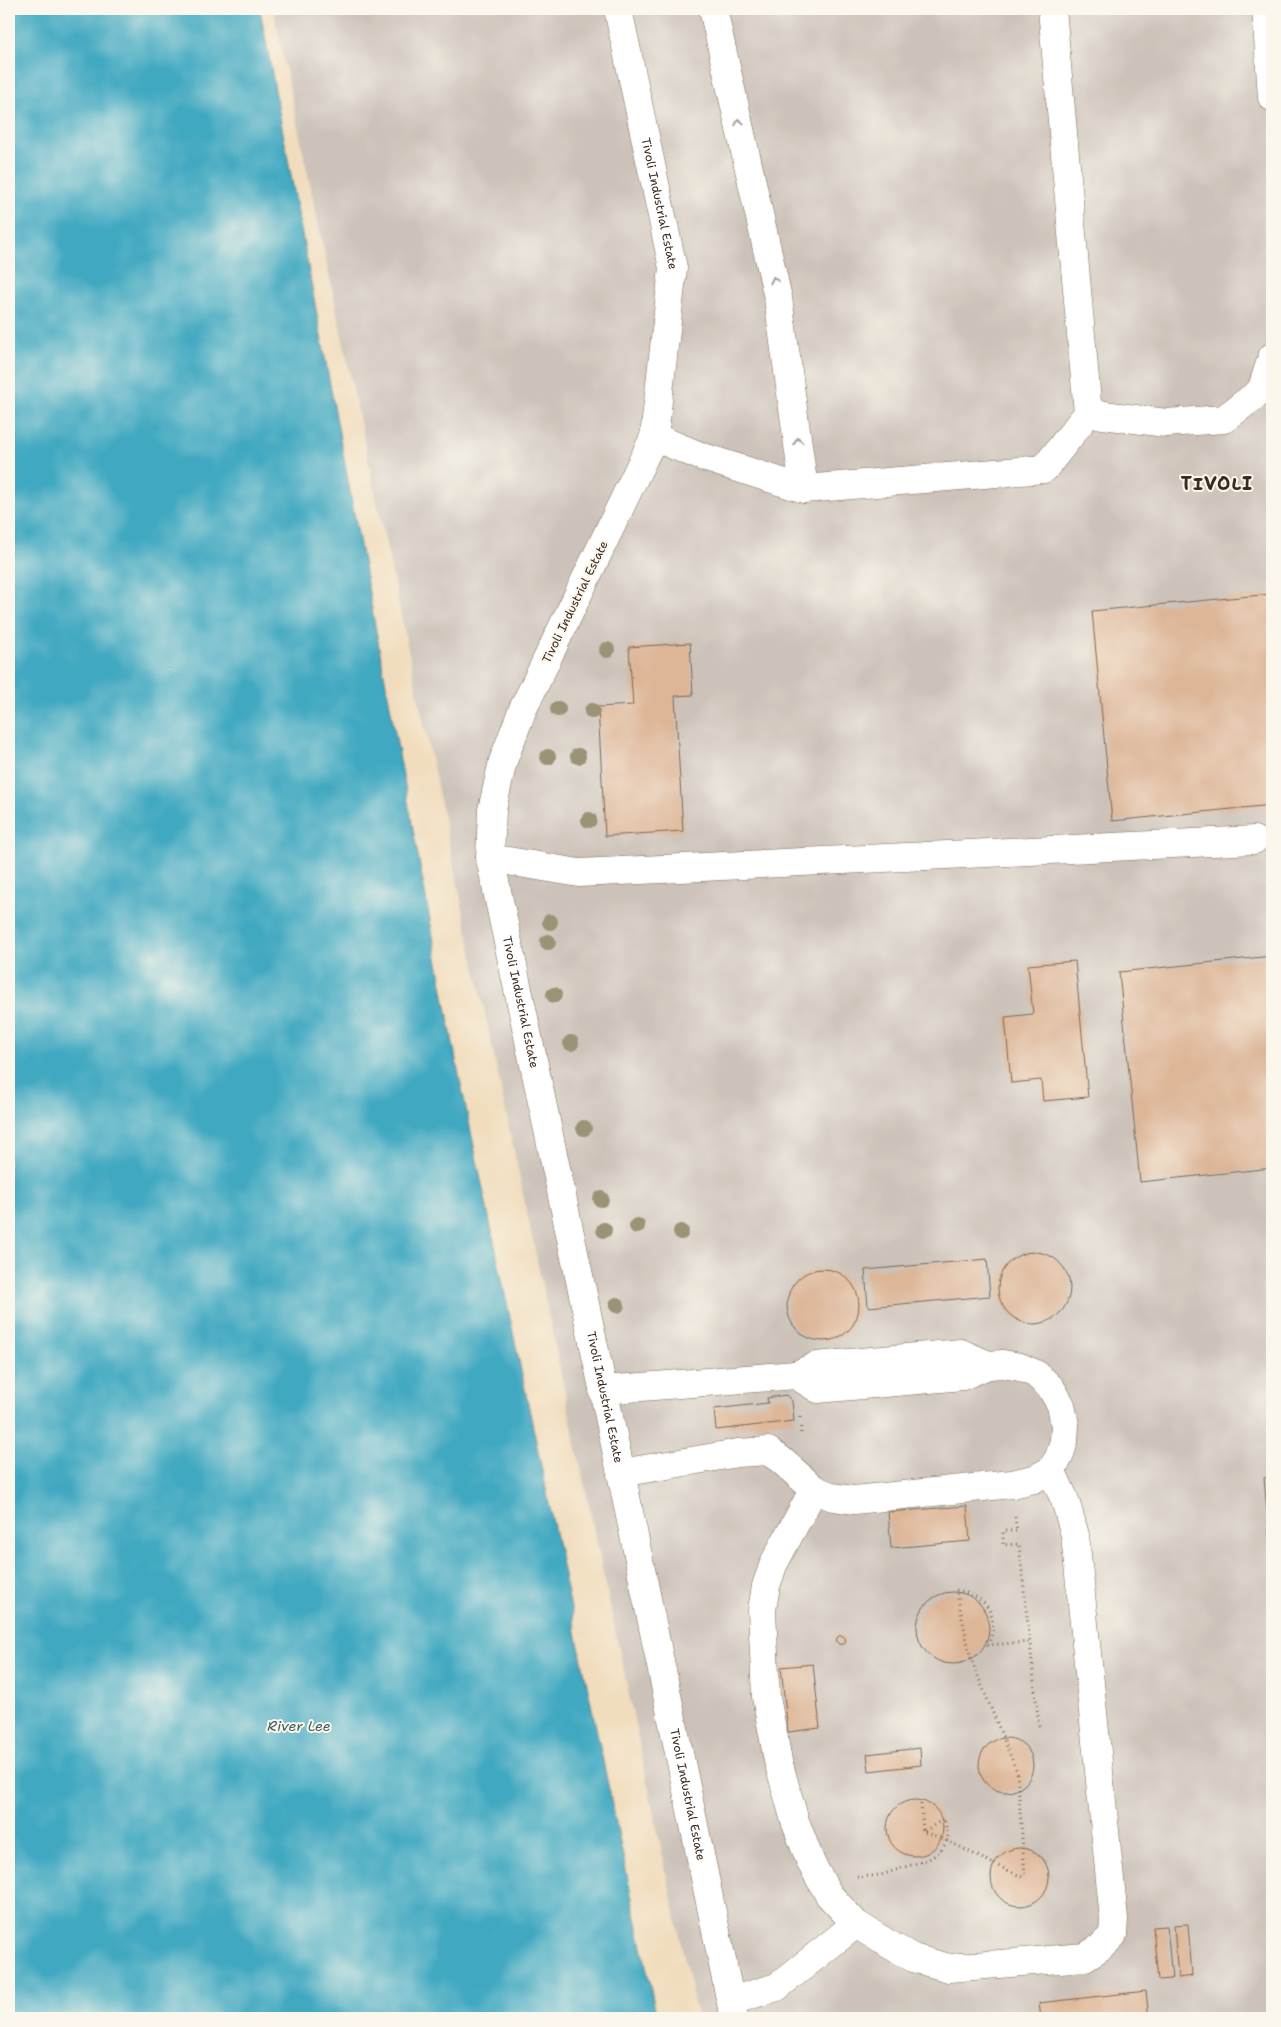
<svg xmlns="http://www.w3.org/2000/svg" width="1281" height="2027" font-family="'Shantell Sans',sans-serif">
	<style>
		.industrial { fill: #ccc2b9 }
		.water { fill: #41a8c1; stroke: #3e6970 }
		.building { fill: #ddb698 }
		.lines { fill: none; stroke-linecap: round; stroke-linejoin: round }
		.minor-casing { stroke: #7b6956; stroke-width: 29 }
		.path { stroke: #7b6956; stroke-width: 3; stroke-dasharray: 1 4; stroke-linecap: butt }
		.minor { stroke: #fff; stroke-width: 28 }
		.path-bridge { stroke: #7b6956; stroke-width: 3; stroke-dasharray: 1 4; stroke-linecap: butt }
		.tree { fill: #9a9376 }
		.oneway { stroke: #a79f9a }
		.labels { text-anchor: middle; dominant-baseline: central; stroke-width: 4; stroke-linejoin: round; paint-order: stroke }
		.street-label { font-size: 12px; fill: #3b2a1e; stroke: #fbf7ec }
		.water-label { font-size: 14px; font-style: italic; fill: #3d5c5f; stroke: #fbf7ec }
		.district-label { font-size: 18px; font-weight: bold; letter-spacing: 1px; fill: #3b2a1e; stroke: #fbf7ec }
	</style>
	<rect width="100%" height="100%" fill="#fbf7ec"/>
	<filter id="ink" filterUnits="userSpaceOnUse"><feTurbulence type="fractalNoise" baseFrequency=".02" numOctaves="2"/><feDisplacementMap in="SourceGraphic" scale="10" xChannelSelector="R" yChannelSelector="G"/><feConvolveMatrix kernelMatrix="1 2 1 2 8 2 1 2 1" color-interpolation-filters="sRGB"/></filter>
	<filter id="wash" filterUnits="userSpaceOnUse"><feTurbulence type="fractalNoise" baseFrequency=".0096" numOctaves="4" result="noise"/><feDisplacementMap in="SourceGraphic" scale="20" xChannelSelector="R" yChannelSelector="G"/><feGaussianBlur stdDeviation="1.12" result="paint"/><feColorMatrix in="noise" values="0 0 0 0 0 0 0 0 0 0 0 0 0 0 0 0 0 1.4 0 .05"/><feComposite in="paint" operator="in"/></filter>
	<g filter="url(#wash)">
		<rect width="100%" height="100%" fill="#f1ddbd"/>
		<path class="industrial" d="M273,9H1272V2018H697Z"/>
		<path class="water" d="M9,9H260L458,1070L657,2018H9Z"/>
		<g id="blocks">
			<path class="building" d="M1272,594V805L1112,821L1092,611Z
				M690,643L693,695L675,696L683,831L605,836L598,707L633,705L629,647Z
				M1272,956V1168L1140,1182L1119,972Z
				M1075,961L1088,1097L1043,1101L1041,1080L1011,1083L1005,1017L1033,1014L1028,965Z
				M998 1288a36 36 0 1 1 72 0a36 36 0 1 1-72 0Z
				M987,1259L990,1296L868,1307L865,1270Z
				M787 1305a36 36 0 1 1 72 0a36 36 0 1 1-72 0Z
				M786,1395L792,1401L794,1421L716,1430L714,1409L768,1403L767,1398Z
				M1272,1477V1554H1271L1264,1478Z
				M967,1506L970,1541L891,1548L888,1512Z
				M917 1628a36 36 0 1 1 72 0a36 36 0 1 1-72 0Z
				M836.5 1640a4.5 4.5 0 1 1 9 0a4.5 4.5 0 1 1-9 0Z
				M813,1664L820,1728L788,1732L781,1667Z
				M979 1765a27 27 0 1 1 54 0a27 27 0 1 1-54 0Z
				M920,1748L921,1765L869,1771L867,1754Z
				M887 1828a28 28 0 1 1 56 0a28 28 0 1 1-56 0Z
				M991 1877a29 29 0 1 1 58 0a29 29 0 1 1-58 0Z
				M1188,1924L1192,1976L1178,1978L1174,1925Z
				M1167,1926L1172,1979L1158,1980L1153,1927Z
				M1146,1991L1149,2018H1041L1039,2003Z"/>
		</g>
	</g>
	<g filter="url(#ink)">
		<use href="#blocks" fill-opacity="0" stroke="#7b6956" stroke-width="1"/>
		<g class="lines">
			<g class="minor-casing">
				<g id="minor">
					<path id="s1" d="M618,9L673,268L654,437L522,711L503,761L492,810L490,858L621,1473L734,2018"/>
					<path d="M713,9L778,298L804,489"/>
					<path d="M1266,9L1272,97"/>
					<path d="M1088,413L1166,423L1224,419L1261,391L1272,357"/>
					<path d="M654,437L700,456L804,489L1044,469L1088,413L1052,9"/>
					<path d="M490,858L579,873L1254,840"/>
					<path d="M796,1375L818,1389L963,1376L988,1365"/>
					<path d="M603,1390L796,1375L816,1366L961,1353L988,1365L1003,1364L1020,1367L1036,1374L1051,1388L1061,1405L1065,1425L1064,1441L1059,1457L1051,1470L1034,1479L1012,1484L854,1500L833,1497L814,1489L781,1460L768,1451L738,1453L621,1473"/>
					<path d="M814,1489L774,1563L766,1586L762,1610L766,1697L778,1761L795,1821L811,1863L829,1895L856,1924L885,1942L913,1958L949,1968L1085,1957L1101,1947L1113,1935L1114,1919L1075,1535L1065,1500L1051,1470"/>
					<path d="M731,2001L777,1987L856,1924"/>
				</g>
			</g>
			<path class="path" d="M800,1417L801,1433
				M1015,1517L1017,1531H1003V1545L1019,1544L1039,1726
				M921,1804L923,1832L942,1838
				M994,1864L1020,1876L1025,1875L1017,1772L971,1659L956,1590C986,1596 1001,1615 988,1645L1029,1642
				M857,1877L881,1875L929,1859L940,1852L946,1843L948,1835L944,1819L923,1832"/>
			<use href="#minor" class="minor"/>
			<path class="path-bridge" d="M942,1838L994,1864"/>
		</g>
		<g class="tree">
			<circle cx="607" cy="650" r="8"/>
			<circle cx="558" cy="709" r="8"/>
			<circle cx="592" cy="711" r="8"/>
			<circle cx="578" cy="756" r="8"/>
			<circle cx="548" cy="757" r="8"/>
			<circle cx="589" cy="820" r="8"/>
			<circle cx="550" cy="922" r="8"/>
			<circle cx="548" cy="942" r="8"/>
			<circle cx="554" cy="995" r="8"/>
			<circle cx="571" cy="1043" r="8"/>
			<circle cx="584" cy="1128" r="8"/>
			<circle cx="601" cy="1199" r="8"/>
			<circle cx="637" cy="1226" r="8"/>
			<circle cx="604" cy="1230" r="8"/>
			<circle cx="681" cy="1232" r="8"/>
			<circle cx="617" cy="1305" r="8"/>
		</g>
		<defs><path id="oneway-chevron" d="M-2-3.5L2.5 0L-2 3.5" fill="none" stroke-width="1.6" stroke-linecap="round" stroke-linejoin="round" transform="scale(1.25)"/></defs>
		<g class="oneway">
			<use href="#oneway-chevron" transform="translate(739 122) rotate(-103)"/>
			<use href="#oneway-chevron" transform="translate(774 280) rotate(-103)"/>
			<use href="#oneway-chevron" transform="translate(798 441) rotate(-98)"/>
		</g>
	</g>
	<g class="labels">
		<g class="street-label">
			<text stroke="none"><textPath href="#s1" startOffset="199">Tivoli Industrial Estate</textPath></text>
			<text transform="translate(575 602) rotate(-64)">Tivoli Industrial Estate</text>
			<text stroke="none"><textPath href="#s1" startOffset="1038">Tivoli Industrial Estate</textPath></text>
			<text stroke="none"><textPath href="#s1" startOffset="1442">Tivoli Industrial Estate</textPath></text>
			<text stroke="none"><textPath href="#s1" startOffset="1848">Tivoli Industrial Estate</textPath></text>
		</g>
		<g class="water-label">
			<text x="299" y="1726">River Lee</text>
		</g>
		<g class="district-label">
			<text x="1217" y="484">TIVOLI</text>
		</g>
	</g>
	<rect width="1281" height="2027" fill="none" stroke="#fbf7ec" stroke-width="30"/>
</svg>
